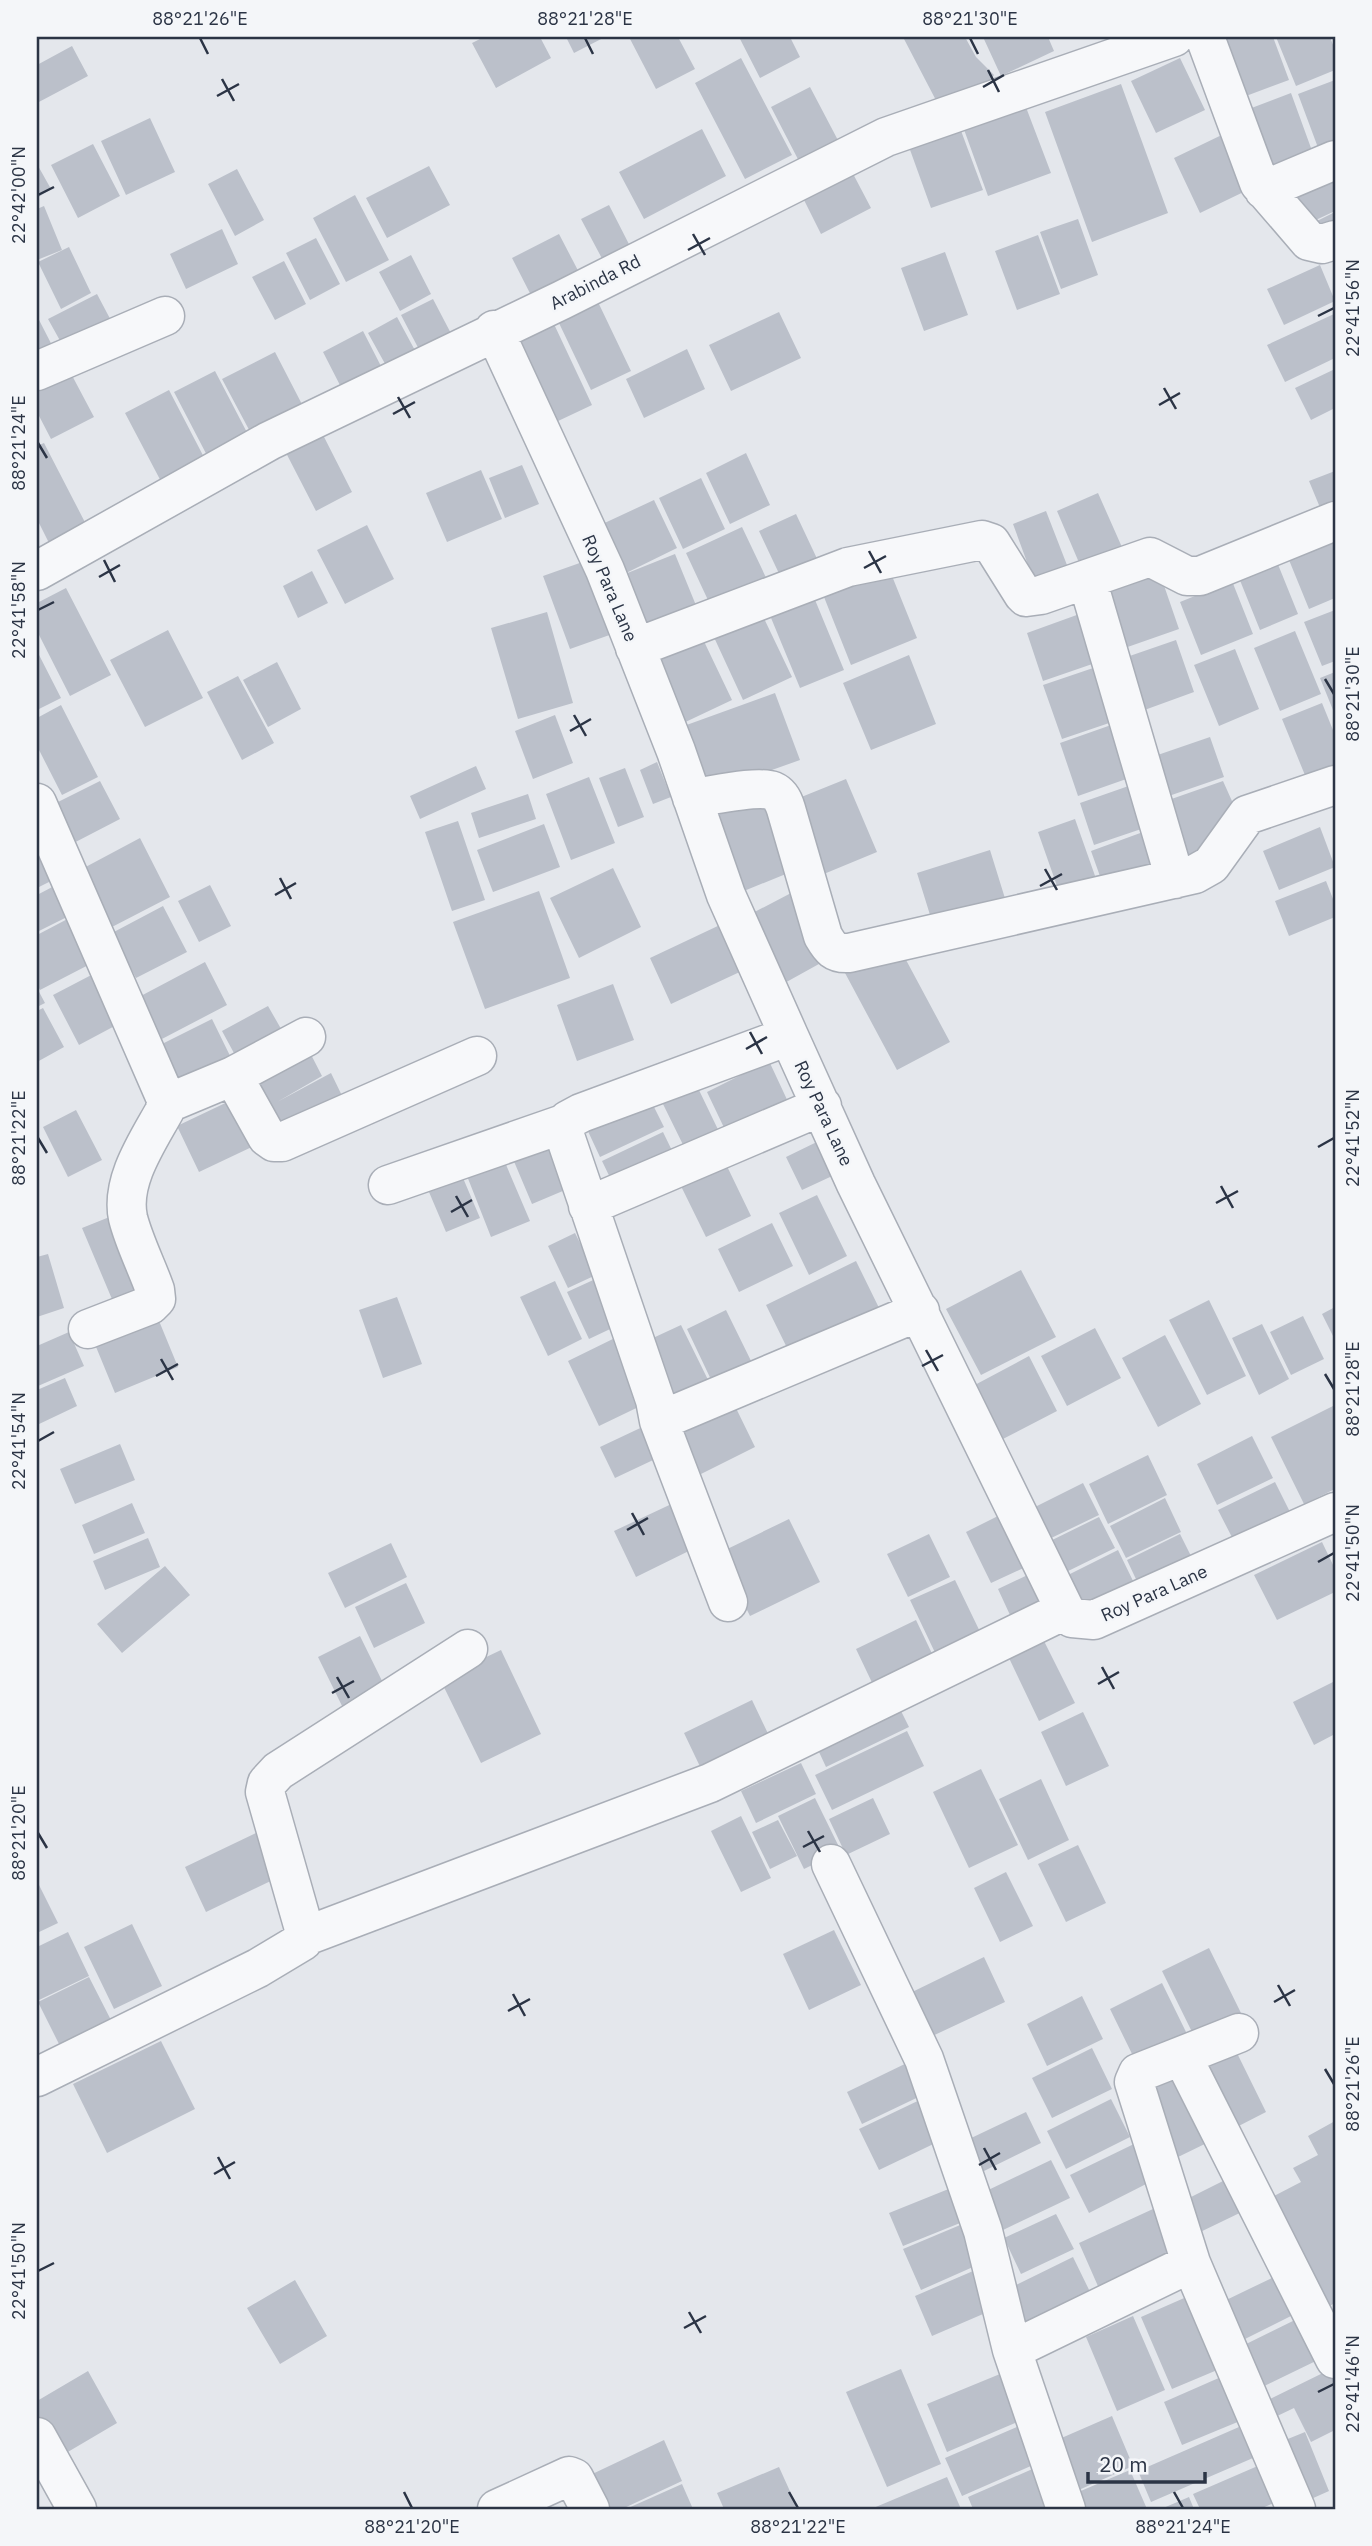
<svg xmlns="http://www.w3.org/2000/svg" width="1372" height="2546" font-family="'IBM Plex Sans',sans-serif">
	<style>
		.building { fill: #bbc0ca }
		.lines { fill: none; stroke-linecap: round; stroke-linejoin: round }
		.minor-casing { stroke: #a9aeb7; stroke-width: 41 }
		.tertiary-casing { stroke: #a9aeb7; stroke-width: 41 }
		.minor { stroke: #f7f8fa; stroke-width: 38 }
		.tertiary { stroke: #f7f8fa; stroke-width: 38 }
		.ticks { fill: none; stroke: #2b3445; stroke-width: 2.5 }
		.labels { text-anchor: middle; dominant-baseline: central; stroke-width: 5; stroke-linejoin: round; paint-order: stroke }
		.street-label { font-size: 18px; fill: #2b3445; stroke: #f4f6f9 }
		.neatline { fill: none; stroke: #2b3445; stroke-width: 2.5 }
		.ticks-label { font-size: 18px; text-anchor: middle; fill: #2b3445 }
	</style>
	<rect width="100%" height="100%" fill="#e4e7ec"/>
	<path class="building" d="M484,37H540L551,58L496,88L472,43Z
		M566,37H605L574,53Z
		M629,37H678L695,69L656,89Z
		M739,37H790L800,57L760,78Z
		M909,37H965L976,57L994,75L989,82L940,108L904,39Z
		M983,37H1048L1054,51L1001,76Z
		M1221,37H1273L1289,80L1238,99Z
		M1276,37H1330L1335,50V70L1296,86Z
		M72,46L88,76L37,103V65Z
		M741,58L792,155L745,179L695,83Z
		M1180,58L1205,110L1156,133L1131,81Z
		M1335,80V147L1320,153L1298,94Z
		M1121,84L1168,213L1092,242L1045,112Z
		M810,87L841,146L802,167L771,107Z
		M1291,93L1315,159L1266,178L1241,112Z
		M1024,102L1051,173L988,196L962,124Z
		M150,118L175,172L126,195L101,141Z
		M960,128L983,190L931,208L909,147Z
		M702,129L726,176L644,219L619,172Z
		M1230,131L1256,186L1200,213L1174,158Z
		M93,144L120,196L78,218L51,165Z
		M37,164L51,189L37,198Z
		M1335,165V211L1303,226L1285,189Z
		M429,166L450,205L387,238L366,198Z
		M850,168L871,208L821,234L801,194Z
		M237,169L264,220L235,236L208,184Z
		M355,195L389,260L346,282L313,218Z
		M609,205L634,254L607,268L581,219Z
		M44,206L62,250L37,260V209Z
		M1335,212V232L1313,223Z
		M1078,219L1098,275L1061,289L1040,232Z
		M222,229L238,264L186,289L170,254Z
		M559,234L584,282L537,307L512,258Z
		M1038,235L1060,294L1017,310L995,251Z
		M316,238L340,284L310,300L286,253Z
		M69,247L91,293L61,309L38,262Z
		M945,252L968,315L924,331L901,268Z
		M411,255L431,294L400,311L379,272Z
		M284,261L306,304L275,320L252,277Z
		M1320,265L1335,301L1284,325L1267,289Z
		M97,294L116,330L68,355L48,319Z
		M433,299L456,343L424,359L401,315Z
		M598,302L631,371L591,390L558,321Z
		M779,312L801,358L731,391L709,345Z
		M1334,314L1335,358L1285,382L1267,345Z
		M37,316L57,355L37,366Z
		M397,317L418,356L389,371L368,333Z
		M553,322L592,405L556,422L516,339Z
		M363,331L384,372L344,393L323,352Z
		M687,349L705,389L644,418L626,379Z
		M275,352L307,414L255,441L222,379Z
		M67,366L94,417L51,439L37,412V382Z
		M1335,369V408L1311,420L1295,388Z
		M215,371L253,444L212,465L174,392Z
		M169,390L208,465L165,489L125,413Z
		M321,431L352,492L316,511L284,449Z
		M44,443L90,532L53,551L37,519V446Z
		M746,453L770,505L730,524L706,473Z
		M522,465L539,504L505,518L489,478Z
		M481,470L502,519L447,542L426,493Z
		M1335,471V518L1326,522L1309,481Z
		M701,478L725,529L683,549L659,498Z
		M1098,493L1125,554L1083,572L1057,511Z
		M654,500L677,548L620,576L596,527Z
		M1046,511L1072,578L1038,592L1013,524Z
		M796,514L820,565L783,582L759,531Z
		M367,525L394,579L345,604L317,550Z
		M742,527L770,586L714,613L686,553Z
		M1335,540V598L1309,609L1289,560Z
		M675,554L702,620L642,645L615,578Z
		M1275,557L1298,614L1260,630L1237,573Z
		M591,559L618,632L570,649L543,576Z
		M312,571L328,603L298,618L283,586Z
		M890,571L917,638L851,665L824,597Z
		M1159,571L1179,629L1119,650L1099,592Z
		M1232,581L1253,634L1201,655L1180,602Z
		M66,588L111,675L70,696L37,631V603Z
		M813,595L844,670L800,688L769,613Z
		M760,610L792,677L743,700L712,633Z
		M1335,610V661L1322,666L1304,622Z
		M547,612L573,703L518,719L491,628Z
		M1085,612L1101,661L1043,681L1027,633Z
		M168,630L203,698L145,727L110,660Z
		M1295,631L1321,694L1280,711L1254,648Z
		M700,633L732,700L677,726L646,659Z
		M1176,640L1194,692L1139,712L1121,659Z
		M1235,649L1259,709L1219,726L1194,665Z
		M37,651L61,698L37,710Z
		M909,655L936,724L871,750L843,683Z
		M277,662L301,709L268,727L243,680Z
		M1102,665L1121,719L1062,739L1043,685Z
		M1335,672V715L1320,678Z
		M238,676L274,743L242,760L207,692Z
		M775,693L800,760L705,794L681,727Z
		M1322,703L1335,735V774L1309,785L1282,719Z
		M61,705L98,777L62,795L37,746V718Z
		M555,715L573,763L533,779L515,731Z
		M1114,724L1132,777L1078,796L1060,743Z
		M1210,737L1224,777L1160,799L1146,759Z
		M657,762L671,797L653,804L640,770Z
		M476,766L486,789L420,819L410,796Z
		M625,768L644,817L618,827L599,778Z
		M589,777L615,843L571,860L546,794Z
		M846,779L877,852L819,876L789,802Z
		M100,781L120,819L64,848L44,809Z
		M1223,781L1236,810L1189,870L1160,803Z
		M1140,782L1156,824L1094,845L1080,803Z
		M766,792L798,869L739,893L707,816Z
		M528,794L536,819L479,838L471,813Z
		M1075,819L1100,890L1063,903L1038,832Z
		M458,821L485,900L452,911L425,832Z
		M544,824L560,867L493,892L477,850Z
		M1320,827L1335,867L1279,890L1263,851Z
		M1154,828L1171,876L1106,893L1091,851Z
		M140,838L170,897L110,928L80,870Z
		M45,849L59,877L37,888V853Z
		M990,850L1008,908L935,931L917,873Z
		M613,868L641,927L579,958L550,898Z
		M1326,881L1335,904V917L1289,936L1275,901Z
		M58,884L73,914L37,932V895Z
		M210,885L231,926L199,942L178,901Z
		M539,891L570,978L485,1009L453,922Z
		M793,892L828,959L781,985L745,917Z
		M163,906L187,952L136,978L112,933Z
		M77,914L100,959L40,990L37,984V935Z
		M722,924L744,970L671,1004L650,958Z
		M898,945L950,1042L897,1070L845,973Z
		M205,962L227,1005L160,1040L137,998Z
		M99,971L124,1021L79,1045L53,995Z
		M613,984L634,1040L577,1061L557,1005Z
		M37,988L45,1003L37,1007Z
		M268,1006L288,1041L241,1066L222,1031Z
		M43,1008L64,1047L37,1062V1011Z
		M212,1019L235,1066L173,1097L150,1050Z
		M304,1041L322,1076L277,1102L331,1073L347,1106L277,1141L242,1073Z
		M769,1061L790,1106L728,1136L707,1092Z
		M697,1086L725,1144L691,1161L662,1102Z
		M238,1097L260,1143L199,1172L177,1126Z
		M649,1097L664,1127L600,1157L586,1127Z
		M76,1110L102,1160L68,1177L43,1127Z
		M663,1132L678,1163L617,1192L602,1161Z
		M556,1133L577,1185L532,1204L510,1152Z
		M827,1137L843,1171L802,1190L786,1157Z
		M504,1160L530,1221L491,1237L467,1176Z
		M724,1160L751,1216L706,1237L679,1182Z
		M463,1178L480,1218L446,1232L429,1192Z
		M817,1195L847,1256L809,1275L779,1213Z
		M117,1214L151,1297L117,1311L82,1228Z
		M772,1223L793,1266L739,1292L718,1249Z
		M575,1233L596,1275L568,1288L548,1246Z
		M48,1254L64,1308L37,1317V1257Z
		M856,1261L882,1314L792,1358L766,1305Z
		M1021,1270L1056,1337L981,1375L946,1309Z
		M602,1276L625,1322L589,1339L567,1292Z
		M555,1281L582,1339L548,1356L520,1297Z
		M397,1297L422,1364L383,1378L359,1310Z
		M1209,1300L1246,1376L1207,1395L1169,1320Z
		M1335,1307V1340L1322,1314Z
		M726,1310L755,1369L715,1388L687,1329Z
		M157,1316L178,1367L115,1393L94,1342Z
		M1303,1316L1324,1359L1291,1375L1270,1332Z
		M1262,1324L1289,1379L1259,1395L1232,1338Z
		M681,1325L714,1392L673,1412L640,1344Z
		M1095,1328L1121,1378L1067,1406L1041,1356Z
		M69,1332L84,1366L38,1386L37,1346Z
		M621,1335L653,1400L599,1426L568,1361Z
		M1165,1335L1201,1404L1158,1427L1122,1358Z
		M1029,1356L1057,1411L999,1441L971,1387Z
		M65,1378L77,1406L37,1425V1390Z
		M733,1402L755,1447L701,1474L679,1429Z
		M1335,1405V1489L1304,1504L1271,1437Z
		M653,1422L668,1453L615,1478L600,1447Z
		M1252,1436L1273,1478L1217,1505L1197,1464Z
		M120,1444L135,1480L75,1504L60,1469Z
		M1148,1455L1167,1495L1108,1524L1089,1484Z
		M1275,1482L1294,1520L1237,1547L1218,1510Z
		M1083,1483L1099,1515L1045,1541L1029,1510Z
		M1165,1498L1181,1532L1126,1558L1110,1526Z
		M680,1500L701,1545L636,1577L614,1531Z
		M132,1503L145,1533L94,1554L82,1525Z
		M1004,1513L1030,1565L991,1583L966,1532Z
		M1099,1517L1115,1548L1056,1577L1040,1546Z
		M789,1519L820,1582L750,1616L719,1553Z
		M929,1534L950,1577L908,1597L887,1554Z
		M1180,1534L1196,1566L1142,1592L1127,1560Z
		M148,1538L160,1567L105,1590L93,1561Z
		M1322,1542L1335,1569V1592L1277,1620L1254,1575Z
		M391,1543L407,1577L345,1608L328,1573Z
		M1118,1550L1135,1585L1073,1616L1056,1581Z
		M165,1566L190,1595L122,1653L97,1624Z
		M1034,1572L1053,1611L1016,1628L998,1589Z
		M955,1580L984,1640L939,1661L910,1600Z
		M406,1583L425,1623L374,1648L355,1607Z
		M916,1620L937,1664L877,1693L856,1649Z
		M360,1636L386,1689L344,1710L318,1657Z
		M1044,1641L1075,1703L1039,1721L1009,1658Z
		M501,1650L541,1734L481,1763L440,1679Z
		M1335,1681V1734L1314,1745L1293,1702Z
		M895,1699L909,1727L826,1767L813,1739Z
		M752,1700L773,1744L705,1777L684,1733Z
		M1083,1712L1109,1766L1066,1786L1041,1732Z
		M907,1731L924,1766L832,1810L815,1775Z
		M801,1763L816,1794L756,1823L741,1791Z
		M981,1769L1018,1845L969,1868L933,1792Z
		M1041,1779L1069,1840L1028,1860L999,1799Z
		M815,1798L841,1851L804,1869L778,1816Z
		M873,1798L890,1834L846,1855L829,1819Z
		M741,1816L771,1878L741,1892L711,1831Z
		M778,1820L797,1856L770,1869L752,1832Z
		M258,1832L279,1877L206,1912L185,1867Z
		M1078,1845L1106,1903L1066,1922L1038,1864Z
		M1006,1872L1033,1926L1000,1942L974,1888Z
		M37,1881L58,1923L37,1933Z
		M132,1924L162,1986L114,2009L84,1947Z
		M834,1930L861,1985L809,2010L783,1954Z
		M68,1932L89,1976L37,2001V1947Z
		M1209,1948L1241,2013L1194,2036L1162,1971Z
		M984,1957L1005,2002L926,2039L906,1995Z
		M89,1977L114,2026L63,2052L38,2002Z
		M1162,1983L1187,2034L1135,2060L1110,2009Z
		M1082,1996L1103,2039L1047,2066L1027,2024Z
		M161,2041L195,2109L107,2153L73,2084Z
		M1092,2048L1112,2089L1052,2118L1032,2078Z
		M1235,2049L1266,2112L1227,2132L1195,2069Z
		M913,2060L929,2092L862,2124L847,2092Z
		M1185,2072L1217,2138L1176,2158L1144,2093Z
		M926,2097L946,2138L879,2170L859,2129Z
		M1111,2099L1130,2137L1066,2169L1047,2131Z
		M1026,2112L1041,2143L982,2172L967,2140Z
		M1335,2121V2303L1324,2309L1293,2251L1301,2247L1274,2196L1301,2182L1293,2168L1318,2155L1308,2136Z
		M1136,2143L1154,2180L1089,2213L1070,2175Z
		M1051,2160L1070,2198L1001,2231L982,2193Z
		M1233,2176L1250,2208L1194,2235L1179,2203Z
		M956,2186L970,2219L903,2246L889,2213Z
		M1153,2209L1176,2259L1101,2293L1079,2243Z
		M1056,2214L1074,2249L1021,2274L1004,2238Z
		M965,2223L982,2263L921,2290L903,2249Z
		M1073,2257L1094,2300L1028,2331L1008,2289Z
		M980,2268L997,2308L932,2336L915,2296Z
		M1278,2275L1297,2313L1237,2343L1218,2304Z
		M295,2280L327,2336L280,2364L247,2308Z
		M1191,2295L1222,2368L1172,2389L1141,2317Z
		M1133,2316L1165,2390L1117,2411L1086,2337Z
		M1301,2317L1322,2358L1256,2390L1236,2349Z
		M901,2369L941,2464L887,2487L846,2392Z
		M1329,2370L1335,2382V2430L1311,2442L1294,2408L1273,2418L1266,2401Z
		M88,2371L117,2423L61,2456L37,2415V2401Z
		M1000,2374L1020,2421L947,2452L927,2404Z
		M1221,2377L1240,2421L1182,2445L1164,2402Z
		M1112,2416L1133,2466L1072,2493L1050,2443Z
		M1024,2424L1040,2462L962,2496L945,2458Z
		M1239,2427L1253,2458L1151,2502L1138,2471Z
		M1305,2432L1329,2491L1302,2503L1278,2443Z
		M664,2440L682,2481L622,2509H601L586,2477Z
		M1260,2465L1276,2502L1260,2509H1200L1193,2494Z
		M779,2467L798,2509H724L717,2493Z
		M1037,2467L1055,2509H973L968,2497Z
		M1130,2470L1147,2509H1075L1069,2496Z
		M947,2477L961,2509H871Z
		M682,2484L693,2509H626Z
		M1189,2497L1194,2509H1161Z"/>
	<g class="lines">
		<g class="minor-casing">
			<path id="minor" d="M1205,37L1259,183L1309,241L1322,244L1335,240
				M1264,190L1335,160
				M494,330L605,570L676,751L726,895L789,1036L856,1184L1065,1610L1072,1618L1094,1620L1335,1512
				M37,371L165,316
				M37,571L269,441L562,300L886,137L1174,37
				M1087,579L1175,879
				M635,648L848,567L982,540L991,543L1023,594L1026,597L1041,595L1150,557L1187,576H1200L1335,521
				M692,798C710,796 758,785 773,791C780,794 784,802 786,809L823,936C830,948 834,954 849,953L1195,874L1211,865L1247,815L1335,785
				M37,803L166,1099L165,1110C148,1141 120,1181 128,1218C134,1242 147,1267 155,1290L156,1299L150,1305L88,1329
				M233,1076L267,1137L274,1142H282L477,1056
				M166,1104L233,1076L306,1037
				M388,1185L566,1123
				M588,1206L822,1106
				M659,1421L920,1311
				M728,1602L659,1421L655,1400L563,1130L568,1120L581,1113L789,1036
				M831,1864L924,2059L983,2231L1012,2350
				M306,1936L710,1783L1065,1610
				M1182,2056L1335,2359
				M37,2077L258,1968L303,1941L306,1936L265,1792L267,1783L278,1771L468,1649
				M1191,2263L1134,2082L1138,2073L1239,2033
				M497,2509L569,2476L574,2478L590,2509
				M1066,2509L1012,2350L1191,2263L1296,2509"/>
		</g>
		<g class="tertiary-casing">
			<path id="tertiary" d="M37,2437L77,2509"/>
		</g>
		<use href="#minor" class="minor"/>
		<use href="#tertiary" class="tertiary"/>
	</g>
	<path class="ticks" d="M200,38L208,54M585,38L593,54M970,38L978,54M988,70L999,92M222,79L234,101M983,87L1004,75M217,96L239,84M38,195L54,187M693,234L705,255M688,250L710,238M1318,316L1334,308M1164,388L1176,409M398,397L410,418M1159,405L1180,393M393,414L415,402M38,443L47,458M869,551L881,573M104,560L115,582M864,568L886,556M99,577L120,565M38,610L54,602M1325,679L1334,694M574,715L586,736M570,731L591,719M1045,869L1057,890M280,878L291,899M1040,886L1062,874M275,895L296,883M750,1032L762,1054M746,1049L767,1037M38,1138L47,1153M1318,1147L1334,1138M1221,1186L1233,1208M456,1196L468,1217M1216,1203L1238,1191M451,1212L472,1200M926,1350L938,1371M161,1359L173,1380M922,1366L943,1355M1325,1374L1334,1389M156,1376L178,1364M38,1441L54,1432M632,1513L644,1535M627,1530L648,1518M1318,1562L1334,1553M1102,1667L1114,1689M337,1677L349,1698M1098,1684L1119,1672M332,1693L354,1681M808,1831L820,1852M38,1833L47,1848M803,1847L824,1836M1278,1985L1290,2006M513,1994L525,2016M1274,2002L1295,1990M508,2011L530,1999M1325,2069L1334,2084M984,2148L996,2170M218,2157L230,2179M979,2165L1000,2153M214,2174L235,2162M38,2271L54,2263M689,2312L701,2333M684,2328L706,2316M1318,2392L1334,2384M404,2492L412,2508M789,2492L798,2508M1174,2492L1183,2508"/>
	<g class="labels">
		<g class="street-label">
			<text transform="translate(595 282) rotate(-27)">Arabinda Rd</text>
			<text transform="translate(610 588) rotate(67)">Roy Para Lane</text>
			<text transform="translate(824 1113) rotate(65)">Roy Para Lane</text>
			<text transform="translate(1154 1593) rotate(-24)">Roy Para Lane</text>
		</g>
	</g>
	<rect width="1372" height="2546" fill="none" stroke="#f4f6f9" stroke-width="77"/>
	<path d="M1088 2472v10h117v-10" fill="none" stroke="#2b3445" stroke-width="3.5"/>
	<text x="1099" y="2472" font-size="21" fill="#2b3445" stroke="#f4f6f9" stroke-width="5" paint-order="stroke">20 m</text>
	<rect x="38" y="38" width="1296" height="2470" class="neatline"/>
	<g class="ticks-label">
		<text x="200" y="25">88°21'26"E</text>
		<text x="585" y="25">88°21'28"E</text>
		<text x="970" y="25">88°21'30"E</text>
		<text transform="translate(19 195) rotate(-90)" y="6">22°42'00"N</text>
		<text transform="translate(1353 308) rotate(-90)" y="6">22°41'56"N</text>
		<text transform="translate(19 443) rotate(-90)" y="6">88°21'24"E</text>
		<text transform="translate(19 610) rotate(-90)" y="6">22°41'58"N</text>
		<text transform="translate(1353 694) rotate(-90)" y="6">88°21'30"E</text>
		<text transform="translate(19 1138) rotate(-90)" y="6">88°21'22"E</text>
		<text transform="translate(1353 1138) rotate(-90)" y="6">22°41'52"N</text>
		<text transform="translate(1353 1389) rotate(-90)" y="6">88°21'28"E</text>
		<text transform="translate(19 1441) rotate(-90)" y="6">22°41'54"N</text>
		<text transform="translate(1353 1553) rotate(-90)" y="6">22°41'50"N</text>
		<text transform="translate(19 1833) rotate(-90)" y="6">88°21'20"E</text>
		<text transform="translate(1353 2084) rotate(-90)" y="6">88°21'26"E</text>
		<text transform="translate(19 2271) rotate(-90)" y="6">22°41'50"N</text>
		<text transform="translate(1353 2384) rotate(-90)" y="6">22°41'46"N</text>
		<text x="412" y="2533">88°21'20"E</text>
		<text x="798" y="2533">88°21'22"E</text>
		<text x="1183" y="2533">88°21'24"E</text>
	</g>
</svg>
